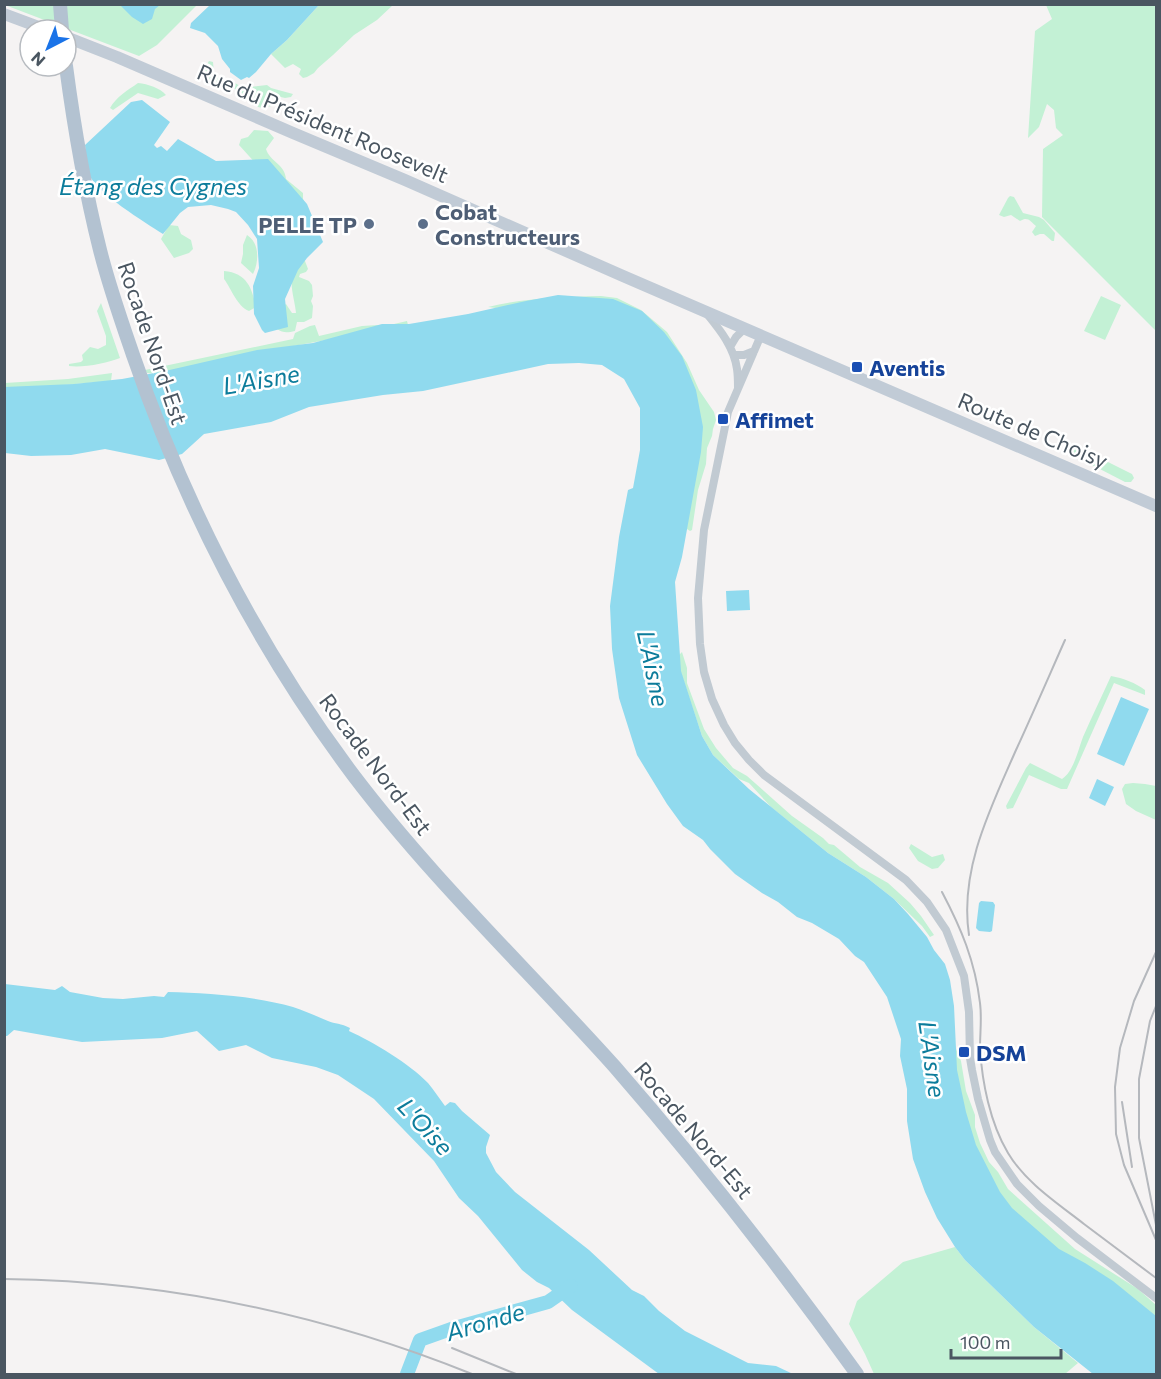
<svg xmlns="http://www.w3.org/2000/svg" width="1161" height="1379" font-family="Commissioner,sans-serif">
	<style>
		.green { fill: #c3f1d5 }
		.water { fill: #90daee }
		.lines { fill: none; stroke-linecap: round; stroke-linejoin: round }
		.river { stroke: #90daee; stroke-width: 14 }
		.street { stroke: #c1cad2; stroke-width: 8 }
		.secondary { stroke: #c1cbd6; stroke-width: 12 }
		.primary { stroke: #b3c2d1; stroke-width: 14 }
		.rail { stroke: #b5b8bd; stroke-width: 2 }
		.service-dot { fill: #5c6f8a; stroke: #fff; stroke-width: 2 }
		.transit-dot { fill: #1a4fb4; stroke: #fff; stroke-width: 2 }
		.labels { text-anchor: middle; dominant-baseline: central; stroke-width: 5; stroke-linejoin: round; paint-order: stroke }
		.street-label { font-size: 22px; fill: #4a5661; stroke: #fff }
		.service-label { font-size: 22px; font-weight: bold; fill: #4e5e75; stroke: #fff; text-anchor: start }
		.transit-label { font-size: 22px; font-weight: bold; fill: #164399; stroke: #fff; text-anchor: start }
		.water-label { font-size: 24px; font-style: italic; fill: #0c7c9b; stroke: #fff }
	</style>
	<rect width="100%" height="100%" fill="#f5f3f3"/>
	<path class="green" d="M5,5H4H197L157,45L139,56Z
		M319,5H393L377,20L354,35L333,55L318,68L314,73L307,77L303,78L299,74L301,69L293,64L285,68L271,54L287,40Z
		M1046,5H1156V331L1042,217L1043,149L1063,135L1056,128L1054,110L1047,104L1039,127L1028,138L1035,31L1052,19Z
		M209,61L213,62L214,75L221,79L230,80L240,86L250,87L267,85L271,88L293,94L291,97L285,98L268,94L266,96L271,106L262,108L258,107L253,100L235,89L225,85L211,82L204,78L206,66Z
		M138,83C148,84 160,88 166,95L158,99L138,93L113,110L110,108C116,97 128,90 138,83Z
		M254,130L268,131L274,138L266,149C270,162 285,164 286,179L303,193V199L307,208L258,166L239,145L241,139L248,137Z
		M1010,196L1014,197L1023,213L1039,217L1044,220L1055,233L1054,241H1052L1044,234H1040L1035,236L1032,232L1036,226C1030,221 1028,216 1020,221L1011,215L1004,217L999,215L1008,198Z
		M169,225L178,226L181,234L191,240L193,249L189,253L174,258L161,239Z
		M247,235C260,243 259,262 253,274L241,263L243,254V245Z
		M300,261H305L308,269L306,272L300,274L299,277L309,281L312,285L313,296L311,301L313,306L312,318L304,322H297L295,331C287,333 283,333 277,329L282,307L286,304L292,313H296C295,300 289,286 293,274C294,270 298,265 300,261Z
		M224,271C247,273 252,288 256,307L249,311C237,306 232,290 224,279Z
		M601,296L617,298L641,310L667,332L687,363L699,390L714,412L716,420L713,429L712,436L707,448L706,464L698,490L692,530L690,531L684,527L699,436L533,303L496,308L488,307C525,298 562,297 601,296Z
		M1101,296L1121,305L1105,340L1084,331Z
		M101,303L120,358C108,363 83,368 69,366V364L81,362L83,360L82,355L90,347L98,349L106,345V336L97,311Z
		M407,321L408,325L233,357L164,374L147,373L145,370L293,339L295,333L310,326L315,325L319,336L362,326L394,324Z
		M112,373L111,381L5,390V383L68,379Z
		M1069,449H1075L1100,459L1104,460L1132,474L1134,478L1131,482H1125L1067,452Z
		M682,652L687,668V683L704,729L716,748L733,768L747,776L792,816L823,838L829,844L834,845L860,867L888,883L910,903L921,916L934,935L930,937L922,926L894,899L866,877L828,853L771,807L749,783L739,779L713,755L702,736L676,658Z
		M1111,676C1123,678 1136,683 1145,690V695L1114,683L1067,789H1061L1029,775L1013,808L1007,809L1006,806L1026,768L1030,763L1062,779C1074,771 1078,750 1083,737C1092,716 1102,696 1111,676Z
		M1133,783L1145,784L1156,786V820L1136,811L1126,804L1122,789L1125,784Z
		M911,844L932,857L943,854L945,860L938,868L932,869L918,861L909,848Z
		M956,1049L961,1061L966,1091L975,1115V1127L980,1143L989,1162L998,1172L1008,1189L1075,1249L1138,1289L1156,1305V1320L1050,1245L1009,1210L985,1169L961,1109L953,1056Z
		M955,1247L965,1260L1034,1327L1078,1363L1065,1374H874L865,1354L849,1324L857,1301L903,1262Z"/>
	<path class="water" d="M120,5H160L155,9L152,19L143,24L132,17Z
		M210,5V4L319,5L287,40L271,54L256,72L249,78L247,77L241,80L230,72V69L222,59L218,46L205,33L190,28L191,23Z
		M142,100L170,122L154,145L157,148L161,146L167,151L178,139L216,161L268,159L307,204L323,242L307,258L298,270L285,299L288,327L265,333L262,330L254,314L253,286L259,268L257,239L248,225L236,212L228,209L211,205L188,207L180,213L163,234C146,223 95,192 89,174C86,165 86,154 85,145L131,102Z
		M558,295L613,299L642,311L664,332L682,356L696,390L703,427L701,452L682,557L675,582L681,671L702,736L713,755L749,789L828,853L866,877L894,899L908,914L927,937L934,950L945,964L950,980L954,1006L957,1070L966,1112L976,1145L1000,1192L1012,1208L1059,1249L1085,1263L1113,1281L1156,1316V1374H1093L1034,1327L965,1260L955,1247L937,1218L925,1192L913,1159L907,1121V1089L900,1056L901,1039L887,997L864,962L855,956L839,939L812,923L797,917L778,902L762,893L735,874L710,849L703,840L683,826L667,804L637,755L619,698L612,649L610,606L619,537L628,490L633,488L640,450V408L624,379L602,365L579,363L548,364L423,391L383,395L309,407L271,422L204,434L182,454L159,460L105,449L71,455L31,456L5,453L4,387L74,384L122,379L165,371L257,350L313,343L382,324H409L468,314L526,301Z
		M749,590L750,610L727,611L726,591Z
		M1121,697L1149,709L1124,766L1097,754Z
		M1097,779L1114,787L1105,806L1089,798Z
		M981,901L993,902L995,905L992,931L990,932L979,931L976,928L979,903Z
		M5,984L55,990L62,986L70,992L103,998L123,999L154,996L164,997L168,992C206,993 256,996 293,1007C305,1011 316,1016 328,1021C335,1024 341,1023 350,1028L349,1031C373,1042 410,1064 428,1083C434,1090 439,1098 445,1106L450,1102L455,1103L462,1111L490,1135L486,1147V1153L496,1172L515,1192L589,1250L632,1290L644,1296L659,1311L685,1331L748,1363L776,1366L793,1374H659L572,1310L549,1288L537,1282L522,1270L478,1216L459,1198L434,1161L374,1099L338,1075L316,1067L272,1058L246,1045L219,1051L197,1031L162,1038L82,1042L14,1030L7,1036H5Z"/>
	<g class="lines">
		<path class="river" d="M407,1374L420,1340L451,1329L548,1302L571,1286"/>
		<path class="street" d="M707,314C720,330 734,347 737,369C738,375 738,382 738,388
			M761,335L728,412L704,530L698,598L700,644L704,672L712,699L724,725L735,743L749,760L764,775L906,880L927,902L946,930L964,976L969,1012L970,1058L972,1070L978,1099L990,1140L995,1152L1017,1184L1039,1206L1077,1238L1156,1298
			M730,347L736,337L745,328
			M734,355H744L754,351"/>
		<path class="secondary" d="M4,14L47,30
			M66,37L117,57L293,133L405,180L623,276L1156,506"/>
		<path class="primary" d="M60,4L62,30
			M66,66C74,127 85,190 100,250C109,286 121,320 133,355C185,506 258,648 354,776C433,880 528,970 615,1067C701,1166 781,1268 857,1374"/>
		<path class="rail" d="M942,892C961,928 975,961 980,1003C982,1018 980,1033 980,1048C982,1082 990,1123 1008,1153C1025,1182 1057,1203 1084,1224C1108,1242 1132,1260 1156,1278
			M969,935C959,870 991,807 1016,750C1033,713 1049,676 1065,640
			M1156,952L1134,1001L1120,1048L1115,1087L1116,1134L1124,1165L1156,1240
			M1156,1006L1150,1021L1139,1079V1138L1156,1225
			M1122,1102L1132,1167
			M4,1279C165,1281 323,1314 472,1374
			M452,1348L516,1374"/>
	</g>
	<g class="service-dot">
		<circle cx="369" cy="224" r="6"/>
		<circle cx="423" cy="224" r="6"/>
	</g>
	<g class="transit-dot">
		<rect x="851" y="361" width="12" height="12" rx="3"/>
		<rect x="717" y="413" width="12" height="12" rx="3"/>
		<rect x="958" y="1046" width="12" height="12" rx="3"/>
	</g>
	<g class="labels">
		<g class="street-label">
			<text transform="translate(323 123) rotate(23)">Rue du Président Roosevelt</text>
			<text transform="translate(153 343) rotate(71)">Rocade Nord-Est</text>
			<text transform="translate(1033 430) rotate(23)">Route de Choisy</text>
			<text transform="translate(376 764) rotate(53)">Rocade Nord-Est</text>
			<text transform="translate(694 1130) rotate(50)">Rocade Nord-Est</text>
		</g>
		<g class="service-label">
			<text x="435" y="211">Cobat<tspan x="435" dy="25">Constructeurs</tspan></text>
			<text x="357" y="224" text-anchor="end">PELLE TP</text>
		</g>
		<g class="transit-label">
			<text x="869" y="367">Aventis</text>
			<text x="735" y="419">Affimet</text>
			<text x="976" y="1052">DSM</text>
		</g>
		<g class="water-label">
			<text x="153" y="185">Étang des Cygnes</text>
			<text transform="translate(261 379) rotate(-10)">L'Aisne</text>
			<text transform="translate(654 668) rotate(78)">L'Aisne</text>
			<text transform="translate(933 1059) rotate(82)">L'Aisne</text>
			<text transform="translate(426 1126) rotate(47)">L'Oise</text>
			<text transform="translate(485 1321) rotate(-16)">Aronde</text>
		</g>
	</g>
	<rect width="1161" height="1379" fill="none" stroke="#4a5661" stroke-width="12"/>
	<g transform="translate(48 48) rotate(222)"><circle r="28" fill="#ffffff" stroke="#b7bbc0" stroke-width="1.5"/>
	<path d="M0-4.5L10 22L0 15L-10 22Z" fill="#1a73e8"/>
	<text y="-9" font-size="16" font-weight="bold" text-anchor="middle" fill="#4a5661">N</text>
	</g>
	<path d="M951 1349v9h110v-9" fill="none" stroke="#4a5661" stroke-width="3"/>
	<text x="960" y="1349" font-size="18" fill="#4a5661" stroke="#ffffff" stroke-width="4.5" paint-order="stroke">100 m</text>
</svg>
